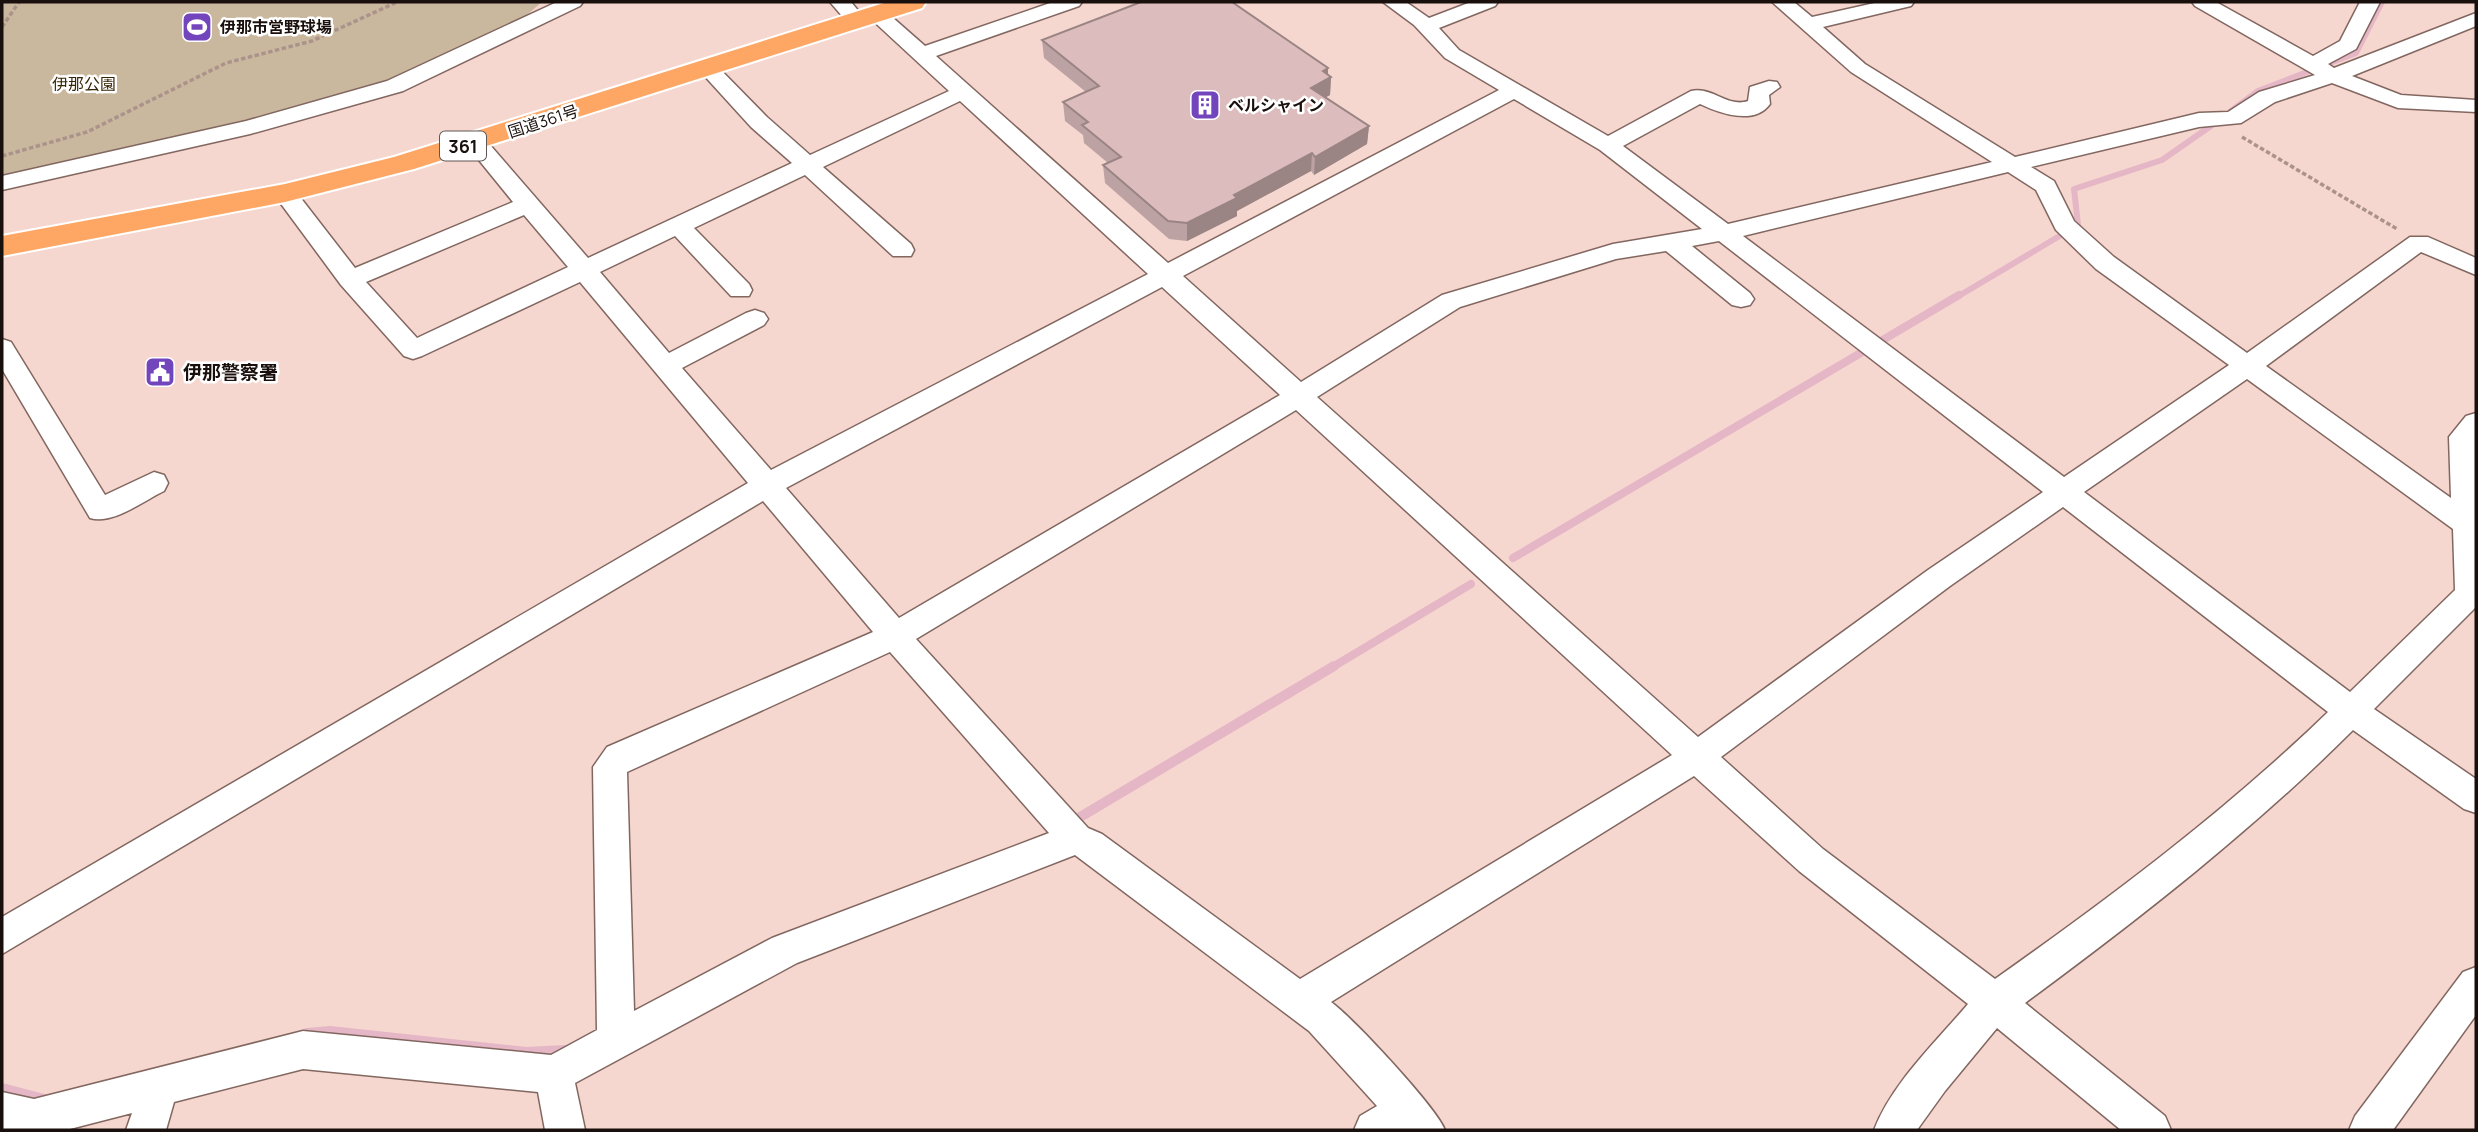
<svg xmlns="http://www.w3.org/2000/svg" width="2478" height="1132" font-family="Manrope,'Noto Sans JP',sans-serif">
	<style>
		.green { fill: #cab89e }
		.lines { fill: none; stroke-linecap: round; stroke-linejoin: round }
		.stream-far2 { stroke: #e5b6c6; stroke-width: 6 }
		.stream-far1 { stroke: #e5b6c6; stroke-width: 8 }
		.stream { stroke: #e5b6c6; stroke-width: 10 }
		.minor-casing { stroke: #826760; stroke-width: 3 }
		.highway-casing { stroke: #fff; stroke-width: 4 }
		.path { stroke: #ab938c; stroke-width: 3.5; stroke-dasharray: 4.5 2.5; stroke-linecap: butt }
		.minor { fill: #fff; fill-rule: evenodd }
		.highway { fill: #fea765; fill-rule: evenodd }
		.wall { fill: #bda2a3 }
		.shaded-wall { fill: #9a8484 }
		.building { fill: #dcbcbd; stroke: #9a8484; stroke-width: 2 }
		.labels { text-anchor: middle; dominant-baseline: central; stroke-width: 5; stroke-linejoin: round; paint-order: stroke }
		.far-poi-label { font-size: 16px; font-weight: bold; fill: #190f0c; stroke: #fff; text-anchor: start }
		.far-park-label { font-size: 16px; fill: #382506; stroke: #fff }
		.far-street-label { font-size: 16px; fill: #190f0c; stroke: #fff }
		.shield { fill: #fff; stroke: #5e5755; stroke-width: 2 }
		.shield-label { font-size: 18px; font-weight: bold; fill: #190f0c }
		.poi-label { font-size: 19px; font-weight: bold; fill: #190f0c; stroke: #fff; text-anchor: start }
	</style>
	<rect width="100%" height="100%" fill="#f6d7cf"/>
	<path class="green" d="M2,2H542L482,53L400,90L2,188Z"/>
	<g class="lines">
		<path class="stream-far2" d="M2231,111L2258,91L2356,53L2382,2
			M1957,297L2078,225L2074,189L2162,160L2218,121"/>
		<path class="stream-far1" d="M1513,558L1959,295
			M1331,668L1471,584"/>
		<path class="stream" d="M1070,823L1334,666
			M307,1033L330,1031L526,1052L565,1050
			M2,1088L48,1100"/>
		<g class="minor-casing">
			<path id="minor" d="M557,2H583L580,6L403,91L250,134L2,190V176L246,121L387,81Z
				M830,2H851L866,20L863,24H849Z
				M1053,2H1082L1079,6L936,56L1168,263L1499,90L1445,58L1414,25L1383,2H1406L1429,18L1471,2H1498L1495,6L1439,28L1459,50L1608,136L1691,91C1712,86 1727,108 1748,101L1750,87L1769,81L1777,82L1780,87L1769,95L1770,104C1754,126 1719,113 1700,104L1623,146L1728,224L1992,162L1851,72L1772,2H1794L1812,17L1879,2H1914L1911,6L1823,27L1865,64L2015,157L2199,113L2228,112L2259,92L2315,75L2195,6L2192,2H2216L2313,56L2340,41L2360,2H2380L2356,49L2328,64L2334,68L2476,13V26L2352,76L2401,95L2476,100V112L2398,108L2332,83L2275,102L2241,123L2199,127L2031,167L2054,181L2074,221L2114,257L2247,353L2410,237H2428L2476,258V275L2421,252L2266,366L2451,498L2449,437L2466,416L2476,413V607L2374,709L2476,779V813L2464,809L2353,730C2253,830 2139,919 2025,1003L2165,1116L2171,1130H2121L1997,1028L1945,1091L1917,1130H1874C1892,1083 1936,1042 1968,1004L1799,871L1694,776L1331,1002C1354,1019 1436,1107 1445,1130H1354L1360,1116L1377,1106L1309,1031L1075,855L797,963L575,1083L585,1130H545L538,1092L303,1069L174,1102L166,1130H126L132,1113L66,1130H2V1092L34,1099L303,1031L551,1055L597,1030L593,767L607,747L873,632L763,501L2,954V917L748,483L580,282L422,356L413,359L404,356L341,285L273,193L277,188H293L355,268L513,202L465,143L476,136L484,138L588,258L792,163L751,127L700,71L696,67L700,63H714L767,117L810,155L949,91L870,18L867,14L870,10H884L925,46ZM1514,99L1600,150L1702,229L1613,244L1442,295L1301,382L1183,276ZM960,101L1148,274L771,470L682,368L764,325L768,319L764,313L755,310L746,313L669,353L600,272L675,236L731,296H749L752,290L749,284L694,228L805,175L893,256H911L914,250L911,244L823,167ZM2008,172L2036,190L2056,230L2096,269L2229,365L2064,477L1743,236ZM524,215L568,267L417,338L366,282ZM1719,241L2043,492L1928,570L1698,737L1317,397L1460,307L1616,259L1666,251L1732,305L1741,307L1750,305L1754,299L1750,293L1692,246ZM1162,287L1280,395L899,618L786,488ZM2247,379L2453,529L2455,590L2350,692L2084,492ZM1296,410L1672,755L1300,979L1102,834L1088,828L916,639ZM2063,507L2328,712C2226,811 2111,897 1995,979L1823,849L1721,757L1950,586ZM890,652L1049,833L772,938L634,1011L627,772Z
				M2,339L11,342L105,495L154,472L164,475L168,483L164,491C143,501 113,525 90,518L2,369Z
				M2476,967V1015L2393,1130H2349L2355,1116L2463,972Z"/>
		</g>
		<g class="highway-casing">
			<path id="highway" d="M887,2H926L922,8L414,169L285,202L2,256V236L285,184L394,157Z"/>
		</g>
		<path class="path" d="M2,27L19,2
			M2242,137L2397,229
			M2,156L87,132L226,63L312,41L397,2"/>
		<use href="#minor" class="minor"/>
		<use href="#highway" class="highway"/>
	</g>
	<path class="wall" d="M1042,40L1328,68V75L1331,77L1330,95L1326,97L1369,126L1367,144L1314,175L1311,171L1237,211V216L1187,241L1169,239L1105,183L1103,165L1108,163L1084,143L1083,135L1065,121L1063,102L1086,92L1044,58Z"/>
	<path class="shaded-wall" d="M1328,68V79L1331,77L1330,95L1310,106L1311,88L1323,71Z
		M1369,126L1367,144L1314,175L1315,157Z
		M1312,153L1311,171L1237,211V216L1187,241V223L1234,195Z"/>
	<path class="building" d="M1141,2H1232L1328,68L1323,71L1331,77L1311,88L1369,126L1315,157L1312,153L1234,195L1237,198L1187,223L1168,221L1103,165L1121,157L1082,125L1088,122L1063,102L1099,86L1042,40Z"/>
	<defs>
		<g id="stadium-square" transform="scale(1.575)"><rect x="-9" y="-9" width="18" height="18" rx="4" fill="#7245bd" stroke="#fff"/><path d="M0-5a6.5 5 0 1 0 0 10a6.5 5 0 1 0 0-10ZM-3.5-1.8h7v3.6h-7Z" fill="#fff"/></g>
		<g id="building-square" transform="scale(1.575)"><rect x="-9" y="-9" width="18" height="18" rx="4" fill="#7245bd" stroke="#fff"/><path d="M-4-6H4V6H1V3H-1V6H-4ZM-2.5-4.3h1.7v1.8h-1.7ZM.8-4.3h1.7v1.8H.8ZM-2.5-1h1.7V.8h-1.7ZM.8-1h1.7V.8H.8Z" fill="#fff"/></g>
		<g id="civic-square" transform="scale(1.575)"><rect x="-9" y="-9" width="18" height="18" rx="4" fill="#7245bd" stroke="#fff"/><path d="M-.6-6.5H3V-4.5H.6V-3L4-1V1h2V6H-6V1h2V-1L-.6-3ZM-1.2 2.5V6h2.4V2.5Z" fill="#fff"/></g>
	</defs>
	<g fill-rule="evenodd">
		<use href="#stadium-square" x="197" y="27"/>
		<use href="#building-square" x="1205" y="105"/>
		<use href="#civic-square" x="160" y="372"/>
	</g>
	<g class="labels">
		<g class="far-poi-label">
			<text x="220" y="27">伊那市営野球場</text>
			<text x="1228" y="105">ベルシャイン</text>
		</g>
		<g class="far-park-label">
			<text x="84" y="84">伊那公園</text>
		</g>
		<g class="far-street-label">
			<text transform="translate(543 121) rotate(-18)">国道361号</text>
		</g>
		<rect class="shield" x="440" y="131.5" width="46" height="29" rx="5"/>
		<g class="shield-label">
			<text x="463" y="146">361</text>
		</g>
		<g class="poi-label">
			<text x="183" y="372">伊那警察署</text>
		</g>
	</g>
	<rect width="2478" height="1132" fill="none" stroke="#190f0c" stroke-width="7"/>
</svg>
